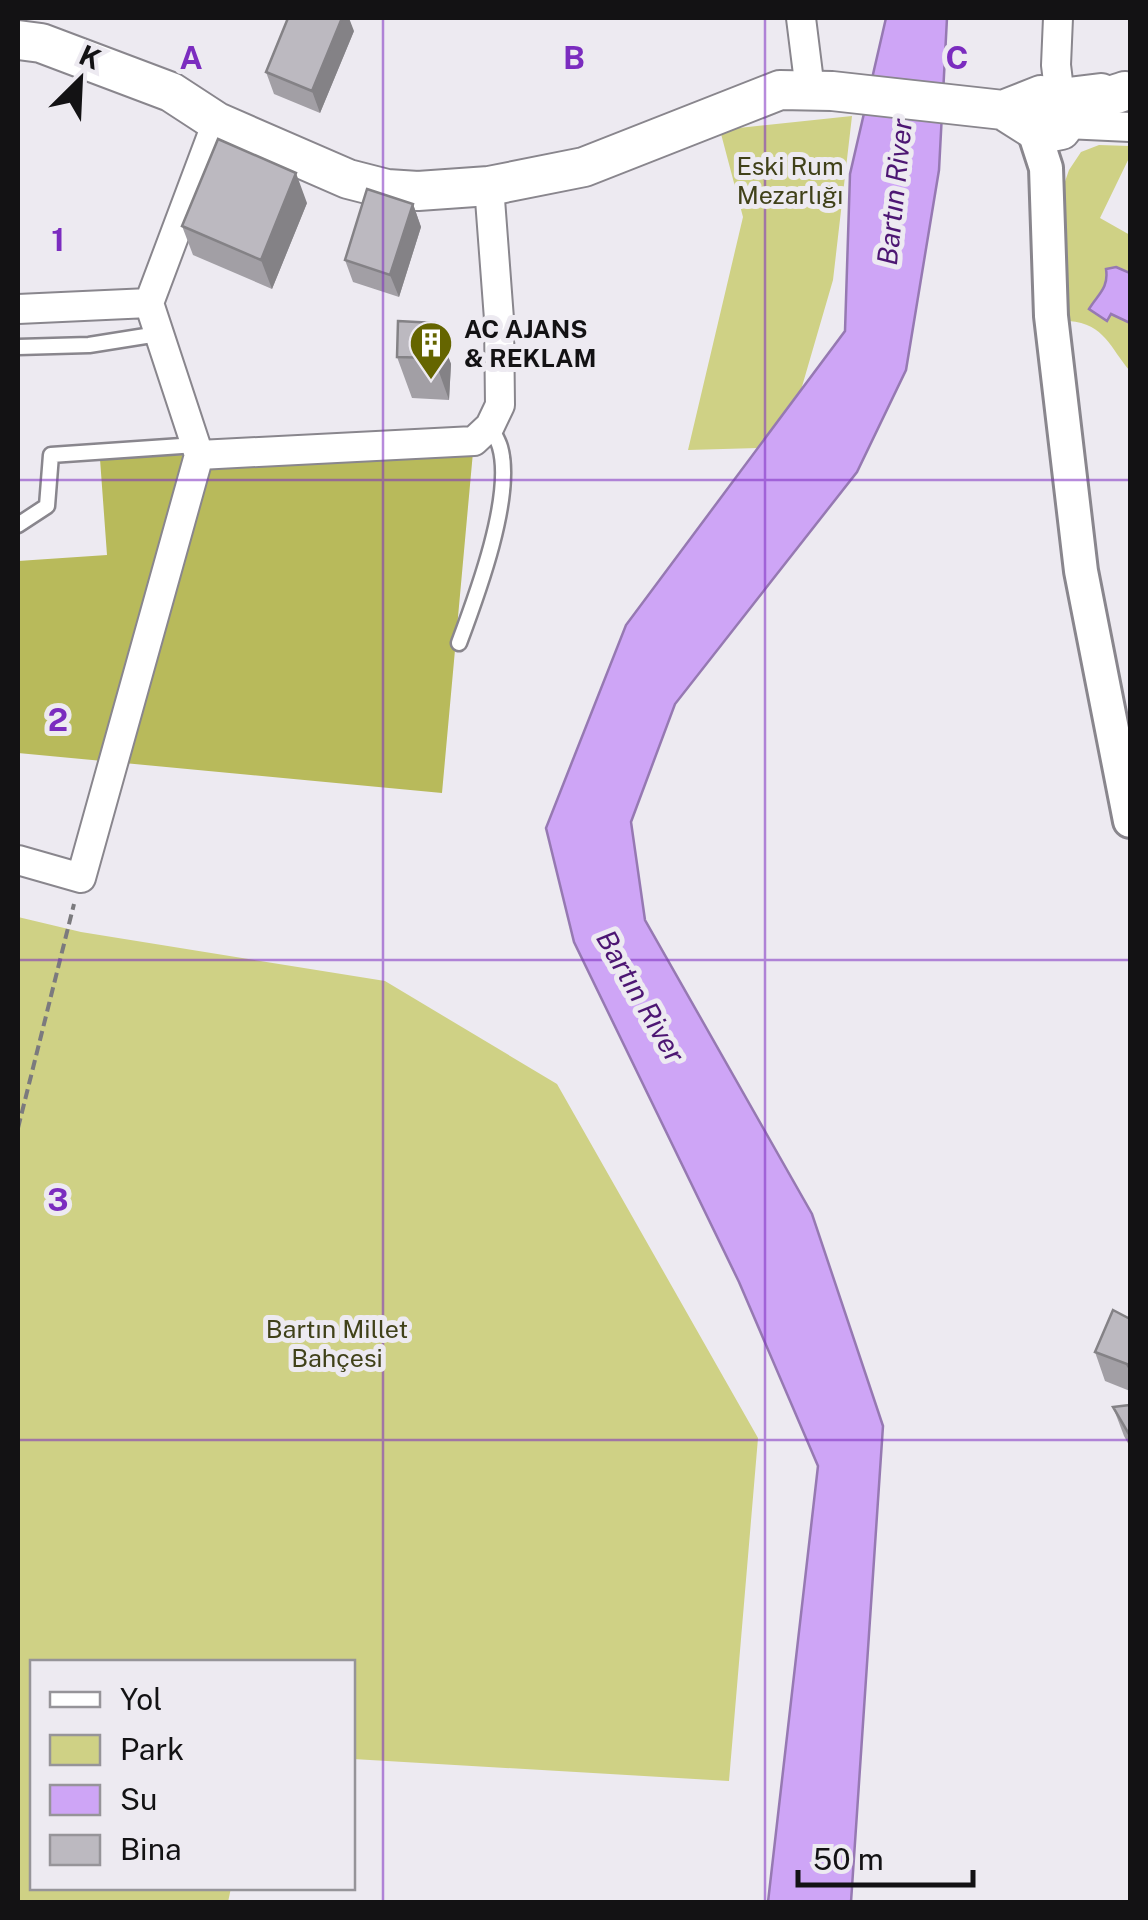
<svg xmlns="http://www.w3.org/2000/svg" width="1148" height="1920" font-family="'Public Sans',sans-serif">
	<style>
		.green { fill: #cfd185 }
		.forest { fill: #b8ba5b }
		.water { fill: #cea5f6; stroke: #9679b2; stroke-width: 2.5 }
		.lines { fill: none; stroke-linecap: round; stroke-linejoin: round }
		.service-casing { stroke: #89868d; stroke-width: 19 }
		.minor-casing { stroke: #89868d; stroke-width: 32 }
		.tertiary-casing { stroke: #89868d; stroke-width: 38 }
		.secondary-casing { stroke: #89868d; stroke-width: 42 }
		.path { stroke: #7b7a7e; stroke-width: 4; stroke-dasharray: 10 5; stroke-linecap: butt }
		.service { stroke: #fff; stroke-width: 14 }
		.minor { stroke: #fff; stroke-width: 28 }
		.tertiary { stroke: #fff; stroke-width: 32 }
		.secondary { stroke: #fff; stroke-width: 38 }
		.wall { fill: #a29fa5 }
		.shaded-wall { fill: #848286 }
		.building { fill: #bcb9c0; stroke: #848286; stroke-width: 2.5 }
		.grid { fill: none; stroke: #7b2cbf; stroke-width: 2.5; stroke-opacity: 0.55 }
		.labels { text-anchor: middle; dominant-baseline: central; stroke-width: 10; stroke-linejoin: round; paint-order: stroke }
		.park-label { font-size: 25px; fill: #404119; stroke: #edeaf1 }
		.poi-label { font-size: 25px; font-weight: bold; fill: #131214; stroke: #edeaf1; text-anchor: start }
		.water-label { font-size: 28px; font-style: italic; fill: #4d1673; stroke: #edeaf1 }
		.grid-label { font-size: 32px; text-anchor: middle; font-weight: bold; fill: #7b2cbf; stroke: #edeaf1; stroke-width: 10; stroke-linejoin: round; paint-order: stroke }
	</style>
	<rect width="100%" height="100%" fill="#edeaf1"/>
	<path class="green" d="M852,116L833,280L801,390L758,448L688,450L743,217L720,130Z
		M1099,145L1130,146V156L1100,218L1130,235V371C1110,348 1105,324 1069,321L1061,193L1069,170L1081,152Z
		M18,917L81,932L385,981L557,1084L758,1438L729,1781L353,1759L352,1662H32V1888H231L228,1902H18Z"/>
	<path class="forest" d="M474,441L442,793L18,753V561L107,555L100,459Z"/>
	<path class="water" d="M886,18H947L939,170L906,370L857,472L675,704L631,822L645,920L812,1214L883,1426L851,1902H768L818,1466L739,1282L574,942L546,828L626,625L845,331L850,174Z
		M1116,267L1130,273V323L1111,314L1107,321L1089,309C1098,294 1109,288 1106,269Z"/>
	<g class="lines">
		<g class="service-casing">
			<path id="service" d="M18,347L89,345L158,334
				M18,525L47,506L51,455L196,445
				M459,643C477,595 514,496 500,447C498,440 493,432 490,426"/>
		</g>
		<g class="minor-casing">
			<path id="minor" d="M801,18L810,90
				M1058,18L1056,65L1060,98
				M1066,124L1130,127
				M18,309L149,303
				M199,455L149,303L217,122
				M18,860L81,878L199,455L474,441L490,426L500,405L499,319L489,186"/>
		</g>
		<g class="tertiary-casing">
			<path id="tertiary" d="M1034,131L1046,168L1051,316L1081,571L1130,821"/>
		</g>
		<g class="secondary-casing">
			<path id="secondary" d="M18,40L41,43L171,92L217,122L348,179L387,189L418,191L489,186L584,167L780,90L832,91L1003,110L1041,134L1061,130C1080,102 1094,102 1125,91
				M1003,110L1041,95L1060,98L1101,93"/>
		</g>
		<path class="path" d="M18,1128L74,904"/>
		<use href="#service" class="service"/>
		<use href="#minor" class="minor"/>
		<use href="#tertiary" class="tertiary"/>
		<use href="#secondary" class="secondary"/>
	</g>
	<path class="wall" d="M354,31L320,113L274,94L266,72Z
		M307,203L272,289L193,255L182,226Z
		M413,204L421,227L399,297L353,282L345,260Z
		M435,323L451,364L449,400L412,398L397,357Z
		M1130,1319V1391L1105,1381L1095,1352Z
		M1130,1405V1447L1124,1436L1113,1407Z"/>
	<path class="shaded-wall" d="M342,18H349L354,31L320,113L312,91Z
		M296,173L307,203L272,289L261,260Z
		M413,204L421,227L399,297L390,275Z
		M435,323L451,364L449,400L434,358Z"/>
	<path class="building" d="M288,18H342L312,91L266,72Z
		M218,139L296,173L261,260L182,226Z
		M367,189L413,204L390,275L345,260Z
		M398,321L435,323L434,358L397,357Z
		M1113,1310L1130,1319V1369L1127,1364L1095,1352Z
		M1130,1405V1436L1113,1407Z"/>
	<path class="grid" d="M383,18V1902M765,18V1902M18,480H1130M18,960H1130M18,1440H1130"/>
	<defs>
		<g id="building-pin" transform="scale(2.25)"><path d="M0 17L-7.5 6A9.5 9.5 0 1 1 7.5 6Z" fill="#656500" stroke="#edeaf1"/><path d="M-4-6H4V6H1V3H-1V6H-4ZM-2.5-4.3h1.7v1.8h-1.7ZM.8-4.3h1.7v1.8H.8ZM-2.5-1h1.7V.8h-1.7ZM.8-1h1.7V.8H.8Z" fill="#fff"/></g>
	</defs>
	<g fill-rule="evenodd">
		<use href="#building-pin" x="431" y="343"/>
	</g>
	<g class="labels">
		<g class="park-label">
			<text x="790" y="166">Eski Rum<tspan x="790" dy="29">Mezarlığı</tspan></text>
			<text x="337" y="1329">Bartın Millet<tspan x="337" dy="29">Bahçesi</tspan></text>
		</g>
		<g class="poi-label">
			<text x="464" y="329">AC AJANS<tspan x="464" dy="29">&amp; REKLAM</tspan></text>
		</g>
		<g class="water-label">
			<text transform="translate(894 192) rotate(-84)">Bartın River</text>
			<text transform="translate(641 996) rotate(60)">Bartın River</text>
		</g>
	</g>
	<g class="grid-label">
		<text x="191" y="69">A</text>
		<text x="574" y="69">B</text>
		<text x="957" y="69">C</text>
		<text x="58" y="251">1</text>
		<text x="58" y="731">2</text>
		<text x="58" y="1211">3</text>
	</g>
	<rect width="1148" height="1920" fill="none" stroke="#131214" stroke-width="40"/>
	<rect x="30" y="1660" width="325" height="230" fill="#edeaf1" stroke="#969499" stroke-width="2.5"/>
	<rect x="50" y="1692" width="50" height="15" fill="#ffffff" stroke="#969499" stroke-width="2.5"/>
	<text x="120" y="1710" font-size="30" fill="#131214">Yol</text>
	<rect x="50" y="1735" width="50" height="30" fill="#cfd185" stroke="#969499" stroke-width="2.5"/>
	<text x="120" y="1760" font-size="30" fill="#131214">Park</text>
	<rect x="50" y="1785" width="50" height="30" fill="#cea5f6" stroke="#969499" stroke-width="2.5"/>
	<text x="120" y="1810" font-size="30" fill="#131214">Su</text>
	<rect x="50" y="1835" width="50" height="30" fill="#bcb9c0" stroke="#969499" stroke-width="2.5"/>
	<text x="120" y="1860" font-size="30" fill="#131214">Bina</text>
	<g transform="translate(80 80) rotate(24)" stroke="#edeaf1" stroke-width="8" paint-order="stroke">
	<path d="M0-8L18 38L0 25L-18 38Z" fill="#131214"/>
	<text y="-15" font-size="28" font-weight="bold" text-anchor="middle" fill="#131214">K</text>
	</g>
	<path d="M798 1870v15h175v-15" fill="none" stroke="#131214" stroke-width="5"/>
	<text x="813" y="1870" font-size="30" fill="#131214" stroke="#edeaf1" stroke-width="8" paint-order="stroke">50 m</text>
</svg>
